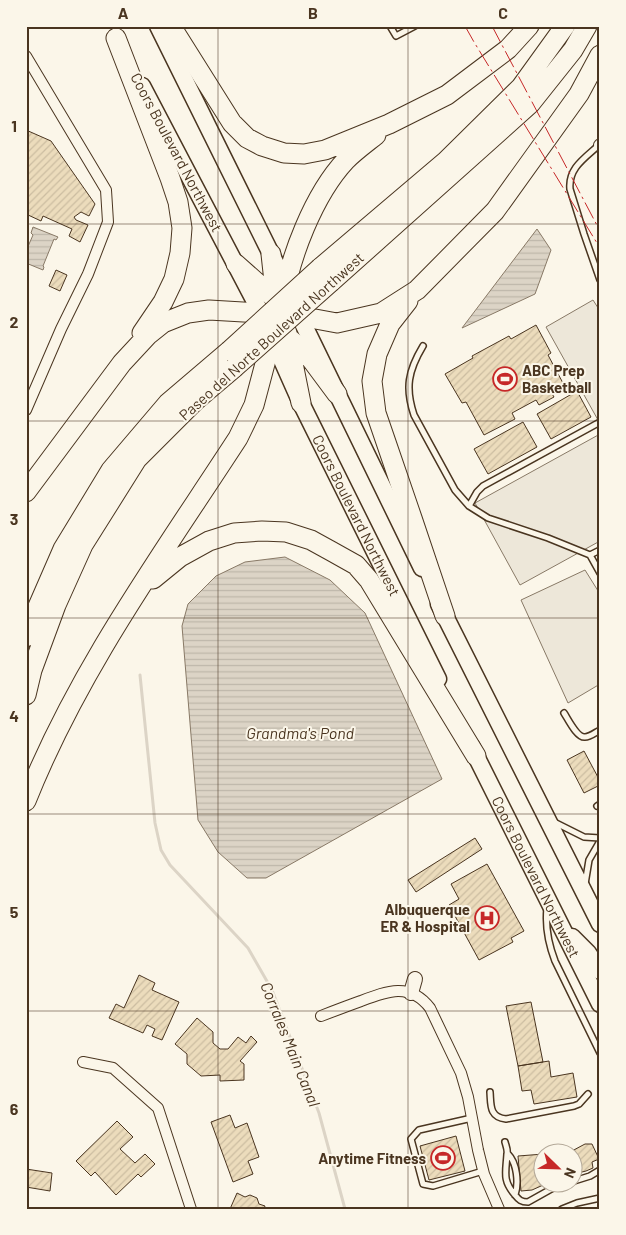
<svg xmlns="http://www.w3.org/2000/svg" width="626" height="1235" font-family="Barlow,sans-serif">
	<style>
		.parking { fill: #ede7d9; stroke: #887966 }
		.water { fill: url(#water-rules); stroke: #887966 }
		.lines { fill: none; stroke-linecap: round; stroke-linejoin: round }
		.stream { stroke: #dcd4c6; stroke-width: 3 }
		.building { fill: url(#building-hatch); stroke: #4a3520 }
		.lane-casing { stroke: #4a3520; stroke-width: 8 }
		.street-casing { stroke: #4a3520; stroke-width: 12 }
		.secondary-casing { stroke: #4a3520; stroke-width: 16 }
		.primary-casing { stroke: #4a3520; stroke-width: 19 }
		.highway-casing { stroke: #4a3520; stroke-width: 21 }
		.lane { stroke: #fbf6e9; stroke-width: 5 }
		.street { stroke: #fbf6e9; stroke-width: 10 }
		.secondary { stroke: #fbf6e9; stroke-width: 14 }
		.primary { stroke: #fbf6e9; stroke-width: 16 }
		.highway { stroke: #fbf6e9; stroke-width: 19 }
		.highway-bridge-casing { stroke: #4a3520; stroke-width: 21; stroke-linecap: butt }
		.highway-bridge { stroke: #fbf6e9; stroke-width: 19 }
		.power { stroke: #c62828; stroke-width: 1; stroke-dasharray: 18 4 2.5 4; stroke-linecap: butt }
		.grid { fill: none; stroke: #4a3520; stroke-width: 1; stroke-opacity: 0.55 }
		.labels { text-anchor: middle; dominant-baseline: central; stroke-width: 4; stroke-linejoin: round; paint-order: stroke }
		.street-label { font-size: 15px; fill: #4a3520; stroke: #fbf6e9 }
		.poi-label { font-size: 15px; font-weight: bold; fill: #4a3520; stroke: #fbf6e9; text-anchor: end }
		.water-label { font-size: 16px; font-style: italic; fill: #4a3520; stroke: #fbf6e9 }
		.neatline { fill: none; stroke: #4a3520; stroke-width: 2 }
		.grid-label { font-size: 16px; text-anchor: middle; font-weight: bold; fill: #4a3520 }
	</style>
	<defs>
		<pattern id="water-rules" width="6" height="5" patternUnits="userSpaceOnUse" patternTransform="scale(1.25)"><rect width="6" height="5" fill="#dcd4c6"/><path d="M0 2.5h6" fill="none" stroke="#beb7aa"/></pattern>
		<pattern id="building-hatch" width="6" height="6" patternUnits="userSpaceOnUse" patternTransform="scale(1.25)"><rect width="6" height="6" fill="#ecdcbc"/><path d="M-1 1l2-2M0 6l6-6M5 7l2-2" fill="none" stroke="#ccbda1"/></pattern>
	</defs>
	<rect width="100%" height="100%" fill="#fbf6e9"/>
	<path class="parking" d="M593,300L600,311V419L598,420L546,327Z
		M600,434V541L520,585L475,503Z
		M585,570L600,594V684L568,703L521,600Z"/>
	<path class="water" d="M33,227L58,237L56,240L54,239L43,266L44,267L43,270L26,263V251L33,235L31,233Z
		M537,229L551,250L535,294L462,328Z
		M285,557L330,580L365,613L442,779L266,878H247L218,852L198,820L182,626L188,604L216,576L245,562Z"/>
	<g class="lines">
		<path class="stream" d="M140,675L155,823L161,850L170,865L248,948L272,990L319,1113L345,1209"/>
	</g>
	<path class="building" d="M26,130L51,141L95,204L89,216L81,212L74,217L76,220L88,225L80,242L69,236L72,229L43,216L41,221L26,214Z
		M56,270L67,275L60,291L49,286Z
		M536,325L551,353L548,355L564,385L551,392L554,397L539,405L536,400L512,413L515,419L484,435L466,402L462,403L445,374L473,358L472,356L509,336L511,339Z
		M577,391L591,417L551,439L537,414Z
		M523,422L537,447L488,474L474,449Z
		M584,751L600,781V785L584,793L567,760Z
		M475,838L482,849L416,892L408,880Z
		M487,864L524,931L511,938L513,942L479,960L449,905L459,899L451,884Z
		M139,975L155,983L152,990L179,1002L162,1040L152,1036L155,1029L147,1025L143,1033L109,1018L116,1004L124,1008Z
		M531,1002L543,1062L518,1066L506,1006Z
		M197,1018L213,1032V1043L220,1049H228L238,1037L246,1043L251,1036L257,1042L240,1061L244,1064V1080L220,1081V1075L201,1076L187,1064V1054L175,1044Z
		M549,1061L551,1077L573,1073L577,1097L534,1104L531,1090L522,1091L518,1066Z
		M230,1115L235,1128L247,1123L259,1157L248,1161L253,1174L233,1182L211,1122Z
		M117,1121L133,1137L120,1149L135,1163L145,1154L155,1164L141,1177L138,1174L116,1195L95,1172L91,1176L76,1161Z
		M456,1136L465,1171L429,1180L420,1146Z
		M585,1144H592L599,1159L592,1162L593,1168L586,1171L574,1174V1152H559H570Z
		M544,1154V1182H550L532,1190L521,1191L518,1156Z
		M26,1169L52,1173L50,1191L26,1187Z
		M237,1193L245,1197L250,1195L257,1198L259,1204L265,1206L264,1209H230Z"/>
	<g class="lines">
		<g class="lane-casing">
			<path id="lane" d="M390,26L396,36L415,26
				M599,145C585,158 568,168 570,189L584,234L600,280
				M423,346C408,371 405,388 414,415L455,490L469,506L488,518L548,538L590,555L600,573
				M469,506L477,492L483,486L600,422
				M590,555L600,550
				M564,713C568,719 577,738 585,737C590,737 596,732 600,730
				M597,806L600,804
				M554,822L584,837L600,838
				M585,884L589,860L600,841
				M547,908C545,927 548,943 555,961L600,1053
				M490,1092C491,1105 489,1117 506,1119L574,1106L579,1104L588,1094
				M472,1118L419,1130L411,1139L423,1184L433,1186L483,1171
				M505,1142C506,1146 508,1150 507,1154C506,1172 502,1180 515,1195C519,1200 521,1202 528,1202L553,1188L568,1182
				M508,1154C517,1163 519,1183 515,1195
				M574,1181L590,1176L600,1170
				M562,1209L577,1203L600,1198"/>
		</g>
		<g class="street-casing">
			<path id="street" d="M26,56L106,190L108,222L88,274L61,329L26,410
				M599,145L600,144
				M321,1016C334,1011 347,1006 361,1001C387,991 410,982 430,1008L461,1073L468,1097L478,1150L484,1174L499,1209
				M83,1062L113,1068L158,1108L191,1209"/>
		</g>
		<g class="secondary-casing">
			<path id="secondary" d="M411,993L415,979"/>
		</g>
		<g class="primary-casing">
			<g id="primary">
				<path d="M158,26L276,264"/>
				<path id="s1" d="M142,86L261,313L301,403L438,679"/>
				<path d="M295,307L422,568"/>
				<path d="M439,604L600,924"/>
				<path id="s2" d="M471,746L600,1004"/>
				<path d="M572,937L588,953L600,971"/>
			</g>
		</g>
		<g class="highway-casing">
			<path id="highway" d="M171,26L232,123L247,138L262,146L284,153L304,154L325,150L389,124L447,95L508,49L529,26
				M116,38L170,178L178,202L182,228L180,253L174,279L163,302L142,333
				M236,264L283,306L299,316L337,323L381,313L417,290L495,211L579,94L600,55
				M320,268L446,161L521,87L565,26
				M331,282L530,104L573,50L587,26
				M408,301L390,324L377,354L372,381L376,413L412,518L445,616
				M283,303C289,258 314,194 346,160C355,151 366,143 376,135
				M287,333L301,403
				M26,492L122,363L148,335L163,323L188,313L209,310L261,313L308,355L337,394
				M153,579L180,557L209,541L234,533L262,531L286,532L311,540L331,551L356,565L369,580L476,756
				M26,637L29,627L63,549L111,470L168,403L229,351
				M26,695L32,670L56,605L83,545L137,459L195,401L234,368
				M26,801C78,670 162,555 238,438L254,405L275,326L276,300L271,254"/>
		</g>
		<use href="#lane" class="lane"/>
		<use href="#street" class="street"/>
		<use href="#secondary" class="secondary"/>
		<use href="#primary" class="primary"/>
		<use href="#highway" class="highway"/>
		<g class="highway-bridge-casing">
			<path id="highway-bridge" d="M229,351L320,268
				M234,368L331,282"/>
		</g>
		<use href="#highway-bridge" class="highway-bridge"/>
		<path class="power" d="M465,26L474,42L600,248
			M492,26L600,231"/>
	</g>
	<path class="grid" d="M218,26V1209M408,26V1209M26,224H600M26,421H600M26,618H600M26,814H600M26,1011H600"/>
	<defs>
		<g id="stadium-ring" transform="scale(1.25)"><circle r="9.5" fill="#fbf6e9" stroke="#c62828" stroke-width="1.5"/><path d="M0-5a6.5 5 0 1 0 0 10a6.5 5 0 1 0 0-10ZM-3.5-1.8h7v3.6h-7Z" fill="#c62828"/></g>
		<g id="hospital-ring" transform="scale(1.25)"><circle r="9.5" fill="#fbf6e9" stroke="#c62828" stroke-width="1.5"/><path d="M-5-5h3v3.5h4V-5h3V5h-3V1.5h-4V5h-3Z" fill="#c62828"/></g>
	</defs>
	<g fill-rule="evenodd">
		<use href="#stadium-ring" x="505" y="379"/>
		<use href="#hospital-ring" x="487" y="918"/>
		<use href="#stadium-ring" x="443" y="1158"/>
	</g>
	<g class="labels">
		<g class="street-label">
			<text transform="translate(177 152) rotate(62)">Coors Boulevard Northwest</text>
			<text transform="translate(271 336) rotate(-42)">Paseo del Norte Boulevard Northwest</text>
			<text stroke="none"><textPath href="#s1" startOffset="480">Coors Boulevard Northwest</textPath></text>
			<text stroke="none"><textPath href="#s2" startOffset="146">Coors Boulevard Northwest</textPath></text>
		</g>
		<g class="poi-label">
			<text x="522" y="370" text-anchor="start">ABC Prep<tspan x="522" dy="17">Basketball</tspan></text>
			<text x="470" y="909">Albuquerque<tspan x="470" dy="17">ER &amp; Hospital</tspan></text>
			<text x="426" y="1158">Anytime Fitness</text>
		</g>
		<g class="water-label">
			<text x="300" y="732">Grandma's Pond</text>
			<text transform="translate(291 1044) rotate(68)">Corrales Main Canal</text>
		</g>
	</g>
	<rect width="626" height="1235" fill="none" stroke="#fbf6e9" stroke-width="55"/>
	<g transform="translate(558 1168) rotate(113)"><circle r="24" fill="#fbf6e9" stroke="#b4a999"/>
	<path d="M0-4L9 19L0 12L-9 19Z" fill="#c62828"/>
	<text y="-8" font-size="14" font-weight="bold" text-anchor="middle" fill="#4a3520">N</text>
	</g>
	<rect x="28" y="28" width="570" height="1180" class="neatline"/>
	<g class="grid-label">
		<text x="123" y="19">A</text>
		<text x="313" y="19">B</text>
		<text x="503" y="19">C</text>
		<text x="14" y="132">1</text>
		<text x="14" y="328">2</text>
		<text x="14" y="525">3</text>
		<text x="14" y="722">4</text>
		<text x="14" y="918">5</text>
		<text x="14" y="1115">6</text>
	</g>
</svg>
